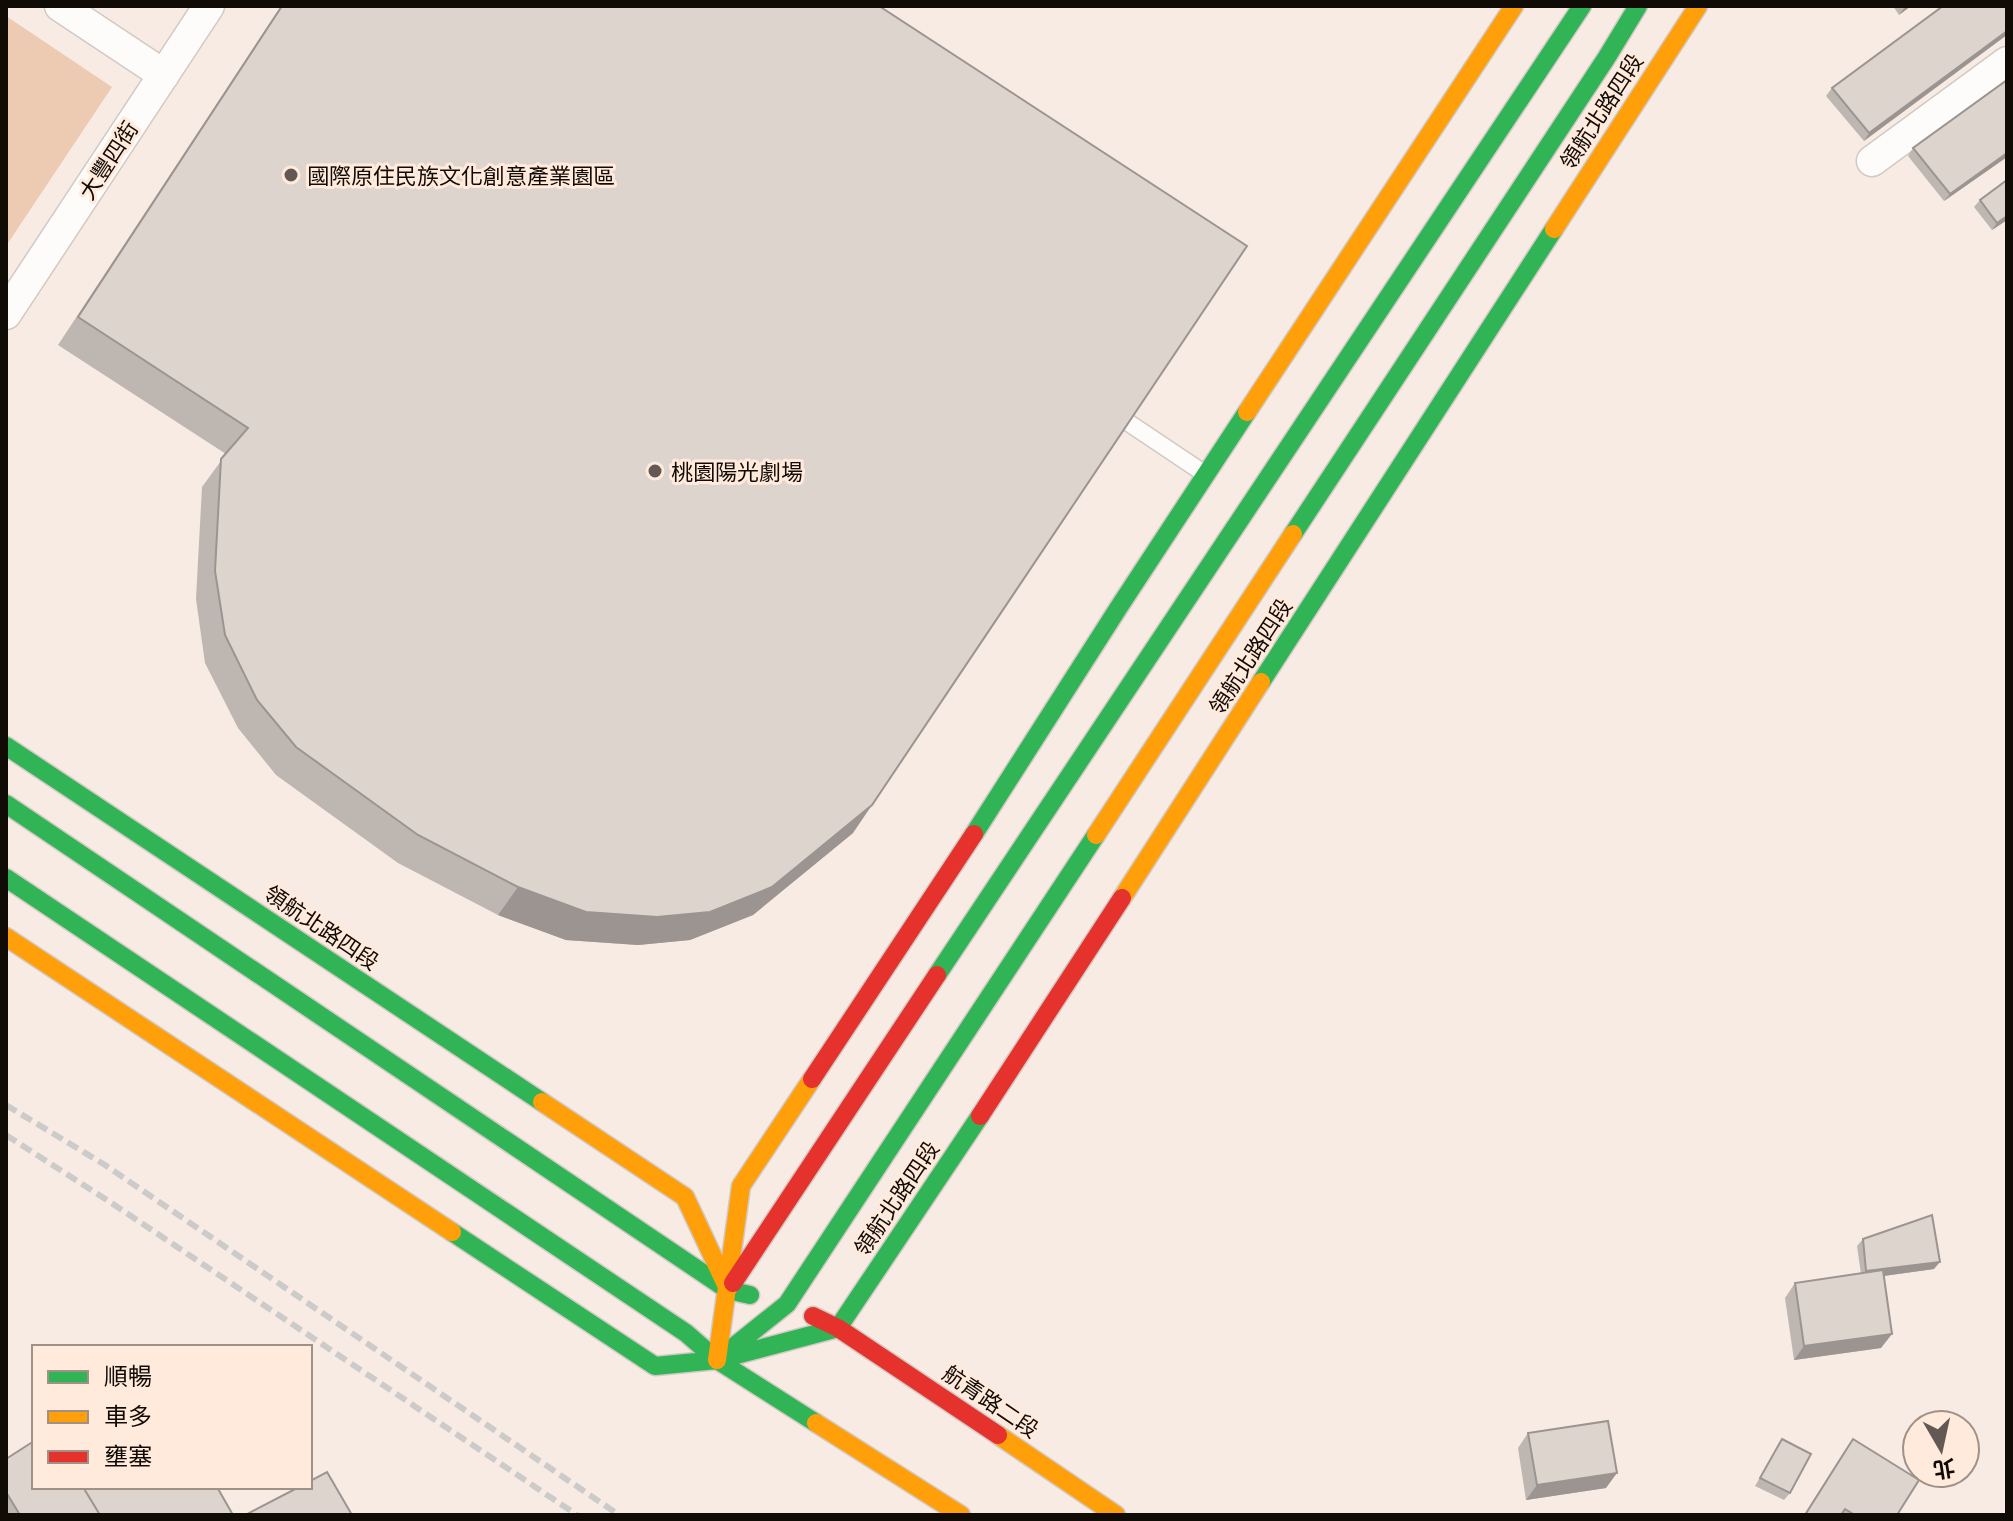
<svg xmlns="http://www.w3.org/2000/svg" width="2013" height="1521" font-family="Ubuntu,'Noto Sans TC',sans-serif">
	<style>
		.green { fill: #edcbb3 }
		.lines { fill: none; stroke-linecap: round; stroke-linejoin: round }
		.lane-casing { stroke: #d2c9c4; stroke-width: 19 }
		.street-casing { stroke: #d2c9c4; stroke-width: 33 }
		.fast-casing { stroke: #d2c9c4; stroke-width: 21 }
		.slow-casing { stroke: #d2c9c4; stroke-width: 21 }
		.jam-casing { stroke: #d2c9c4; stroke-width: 21 }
		.lane { stroke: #fefcfb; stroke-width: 16 }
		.street { stroke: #fefcfb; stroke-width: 30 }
		.fast { stroke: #30b455; stroke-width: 18 }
		.slow { stroke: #ff9f0a; stroke-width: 18 }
		.jam { stroke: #e5322d; stroke-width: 18 }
		.rail { stroke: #cdcbc9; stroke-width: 6; stroke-dasharray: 12 6; stroke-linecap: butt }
		.wall { fill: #beb6b1 }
		.shaded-wall { fill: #9b9490 }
		.building { fill: #ddd4ce; stroke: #9b9490; stroke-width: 2 }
		.poi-dot { fill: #625954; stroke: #ffeadc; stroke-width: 3 }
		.labels { text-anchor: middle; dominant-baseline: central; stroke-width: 6; stroke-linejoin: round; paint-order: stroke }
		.street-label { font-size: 22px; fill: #110b06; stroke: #ffeadc }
		.poi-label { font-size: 22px; fill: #110b06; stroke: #ffeadc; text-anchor: start }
	</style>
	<rect width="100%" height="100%" fill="#f7ebe4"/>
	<path class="green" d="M6,16L112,87L6,246Z"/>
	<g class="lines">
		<g class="lane-casing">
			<path id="lane" d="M1111,411L1205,474"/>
		</g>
		<g class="street-casing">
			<path id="street" d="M60,6L164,75
				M1872,161L2007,62
				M6,314L209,6"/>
		</g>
		<g class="fast-casing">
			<path id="fast" d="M1293,534L1607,57L1638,6
				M1261,682L1554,229
				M6,746L542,1102
				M6,804L728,1290L750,1295
				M974,834L1119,607L1247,412
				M6,878L686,1333L717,1360L816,1423
				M937,975L1582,6
				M452,1232L655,1366L717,1360L838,1328L980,1116
				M727,1352L787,1304L1096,835"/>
		</g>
		<g class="slow-casing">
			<path id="slow" d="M1554,229L1698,6
				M1247,412L1514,6
				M1096,835L1293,534
				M1122,898L1261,682
				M6,937L452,1232
				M542,1102L685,1197L728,1289
				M717,1360L741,1186L812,1079
				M816,1423L961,1515
				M998,1435L1116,1515"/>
		</g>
		<g class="jam-casing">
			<path id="jam" d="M812,1079L974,834
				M980,1116L1122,898
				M733,1283L937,975
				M813,1316L838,1328L998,1435"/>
		</g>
		<use href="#lane" class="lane"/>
		<use href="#street" class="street"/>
		<use href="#fast" class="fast"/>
		<use href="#slow" class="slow"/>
		<use href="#jam" class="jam"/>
		<path class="rail" d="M6,1105L105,1165L619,1515
			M6,1135L110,1202L577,1515"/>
	</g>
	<path class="wall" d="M281,6H879L853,833L753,915L690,940L638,945L566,940L498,915L398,863L276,775L238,728L205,663L196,599L202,487L226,454L58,345Z
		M1893,6H1911L1899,15Z
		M2007,6L1864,141L1826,96L1832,88Z
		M2007,80V157L1944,201L1908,156L1913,148Z
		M1980,200L2007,220L1992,230L1974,207Z
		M1863,1239L1934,1269L1884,1276L1881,1348L1794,1360L1785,1298L1795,1283L1861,1274L1857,1246Z
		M1528,1433L1606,1488L1526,1500L1518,1448Z
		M1782,1439L1790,1493L1784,1500L1755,1486Z
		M1853,1439L1897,1515H1804L1843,1453Z
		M6,1459L233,1515H6Z"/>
	<path class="shaded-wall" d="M1906,6H1911L1899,15L1905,7Z
		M2007,31V35L1864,141L1869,133Z
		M2007,153V157L1944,201L1950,194Z
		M2007,216V220L1992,230L1997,223Z
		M872,805L853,833L753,915L690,940L638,945L566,940L498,915L518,887Z
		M1940,1262L1934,1269L1861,1279L1866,1271Z
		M1892,1334L1881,1348L1794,1360L1804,1346Z
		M1617,1473L1606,1488L1526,1500L1537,1485Z"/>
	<path class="building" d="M282,6H879L1247,246L872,805L772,887L710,912L657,917L586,912L518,887L418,835L296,747L257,700L225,635L215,571L221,459L248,428L78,317Z
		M1943,6H2007V31L1869,133L1832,88Z
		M2007,80V153L1950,194L1913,148Z
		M2007,180V216L1997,223L1980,200Z
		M1932,1215L1940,1262L1866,1271L1863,1239Z
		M1883,1270L1892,1334L1804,1346L1795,1283Z
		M1608,1421L1617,1473L1537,1485L1528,1433Z
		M1782,1439L1811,1454L1790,1493L1760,1478Z
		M1853,1439L1919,1480L1897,1515H1855L1845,1509L1841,1515H1805Z
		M34,1441V1487H83L100,1515H20L6,1492V1459Z
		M327,1472L352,1515H251L249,1513L299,1487H310V1481Z
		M83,1487H217L233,1515H100Z"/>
	<g class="poi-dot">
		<circle cx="291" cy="175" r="8"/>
		<circle cx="655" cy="471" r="8"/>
	</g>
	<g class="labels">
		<g class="street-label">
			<text transform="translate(1601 111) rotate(-57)">領航北路四段</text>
			<text transform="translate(108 160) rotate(-57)">大豐四街</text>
			<text transform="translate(1250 656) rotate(-57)">領航北路四段</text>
			<text transform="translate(322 927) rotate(34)">領航北路四段</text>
			<text transform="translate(896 1198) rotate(-56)">領航北路四段</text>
			<text transform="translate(991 1401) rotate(34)">航青路二段</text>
		</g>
		<g class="poi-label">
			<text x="307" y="175">國際原住民族文化創意產業園區</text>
			<text x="671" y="471">桃園陽光劇場</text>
		</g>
	</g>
	<rect width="2013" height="1521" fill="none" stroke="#110b06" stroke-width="16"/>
	<rect x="32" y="1345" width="280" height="144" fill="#ffeadc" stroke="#a09186" stroke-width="2"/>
	<rect x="48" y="1371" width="40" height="12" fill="#30b455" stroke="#a09186" stroke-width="2"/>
	<text x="104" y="1385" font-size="24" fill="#110b06">順暢</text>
	<rect x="48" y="1411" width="40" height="12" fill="#ff9f0a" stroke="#a09186" stroke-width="2"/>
	<text x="104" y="1425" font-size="24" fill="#110b06">車多</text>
	<rect x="48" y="1451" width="40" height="12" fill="#e5322d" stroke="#a09186" stroke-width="2"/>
	<text x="104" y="1465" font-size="24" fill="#110b06">壅塞</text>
	<g transform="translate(1941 1449) rotate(171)"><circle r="38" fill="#ffeadc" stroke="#a09186" stroke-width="2"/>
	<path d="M0-6L14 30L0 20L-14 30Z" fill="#625954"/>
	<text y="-12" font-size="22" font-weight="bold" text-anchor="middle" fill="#110b06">北</text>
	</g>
</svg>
